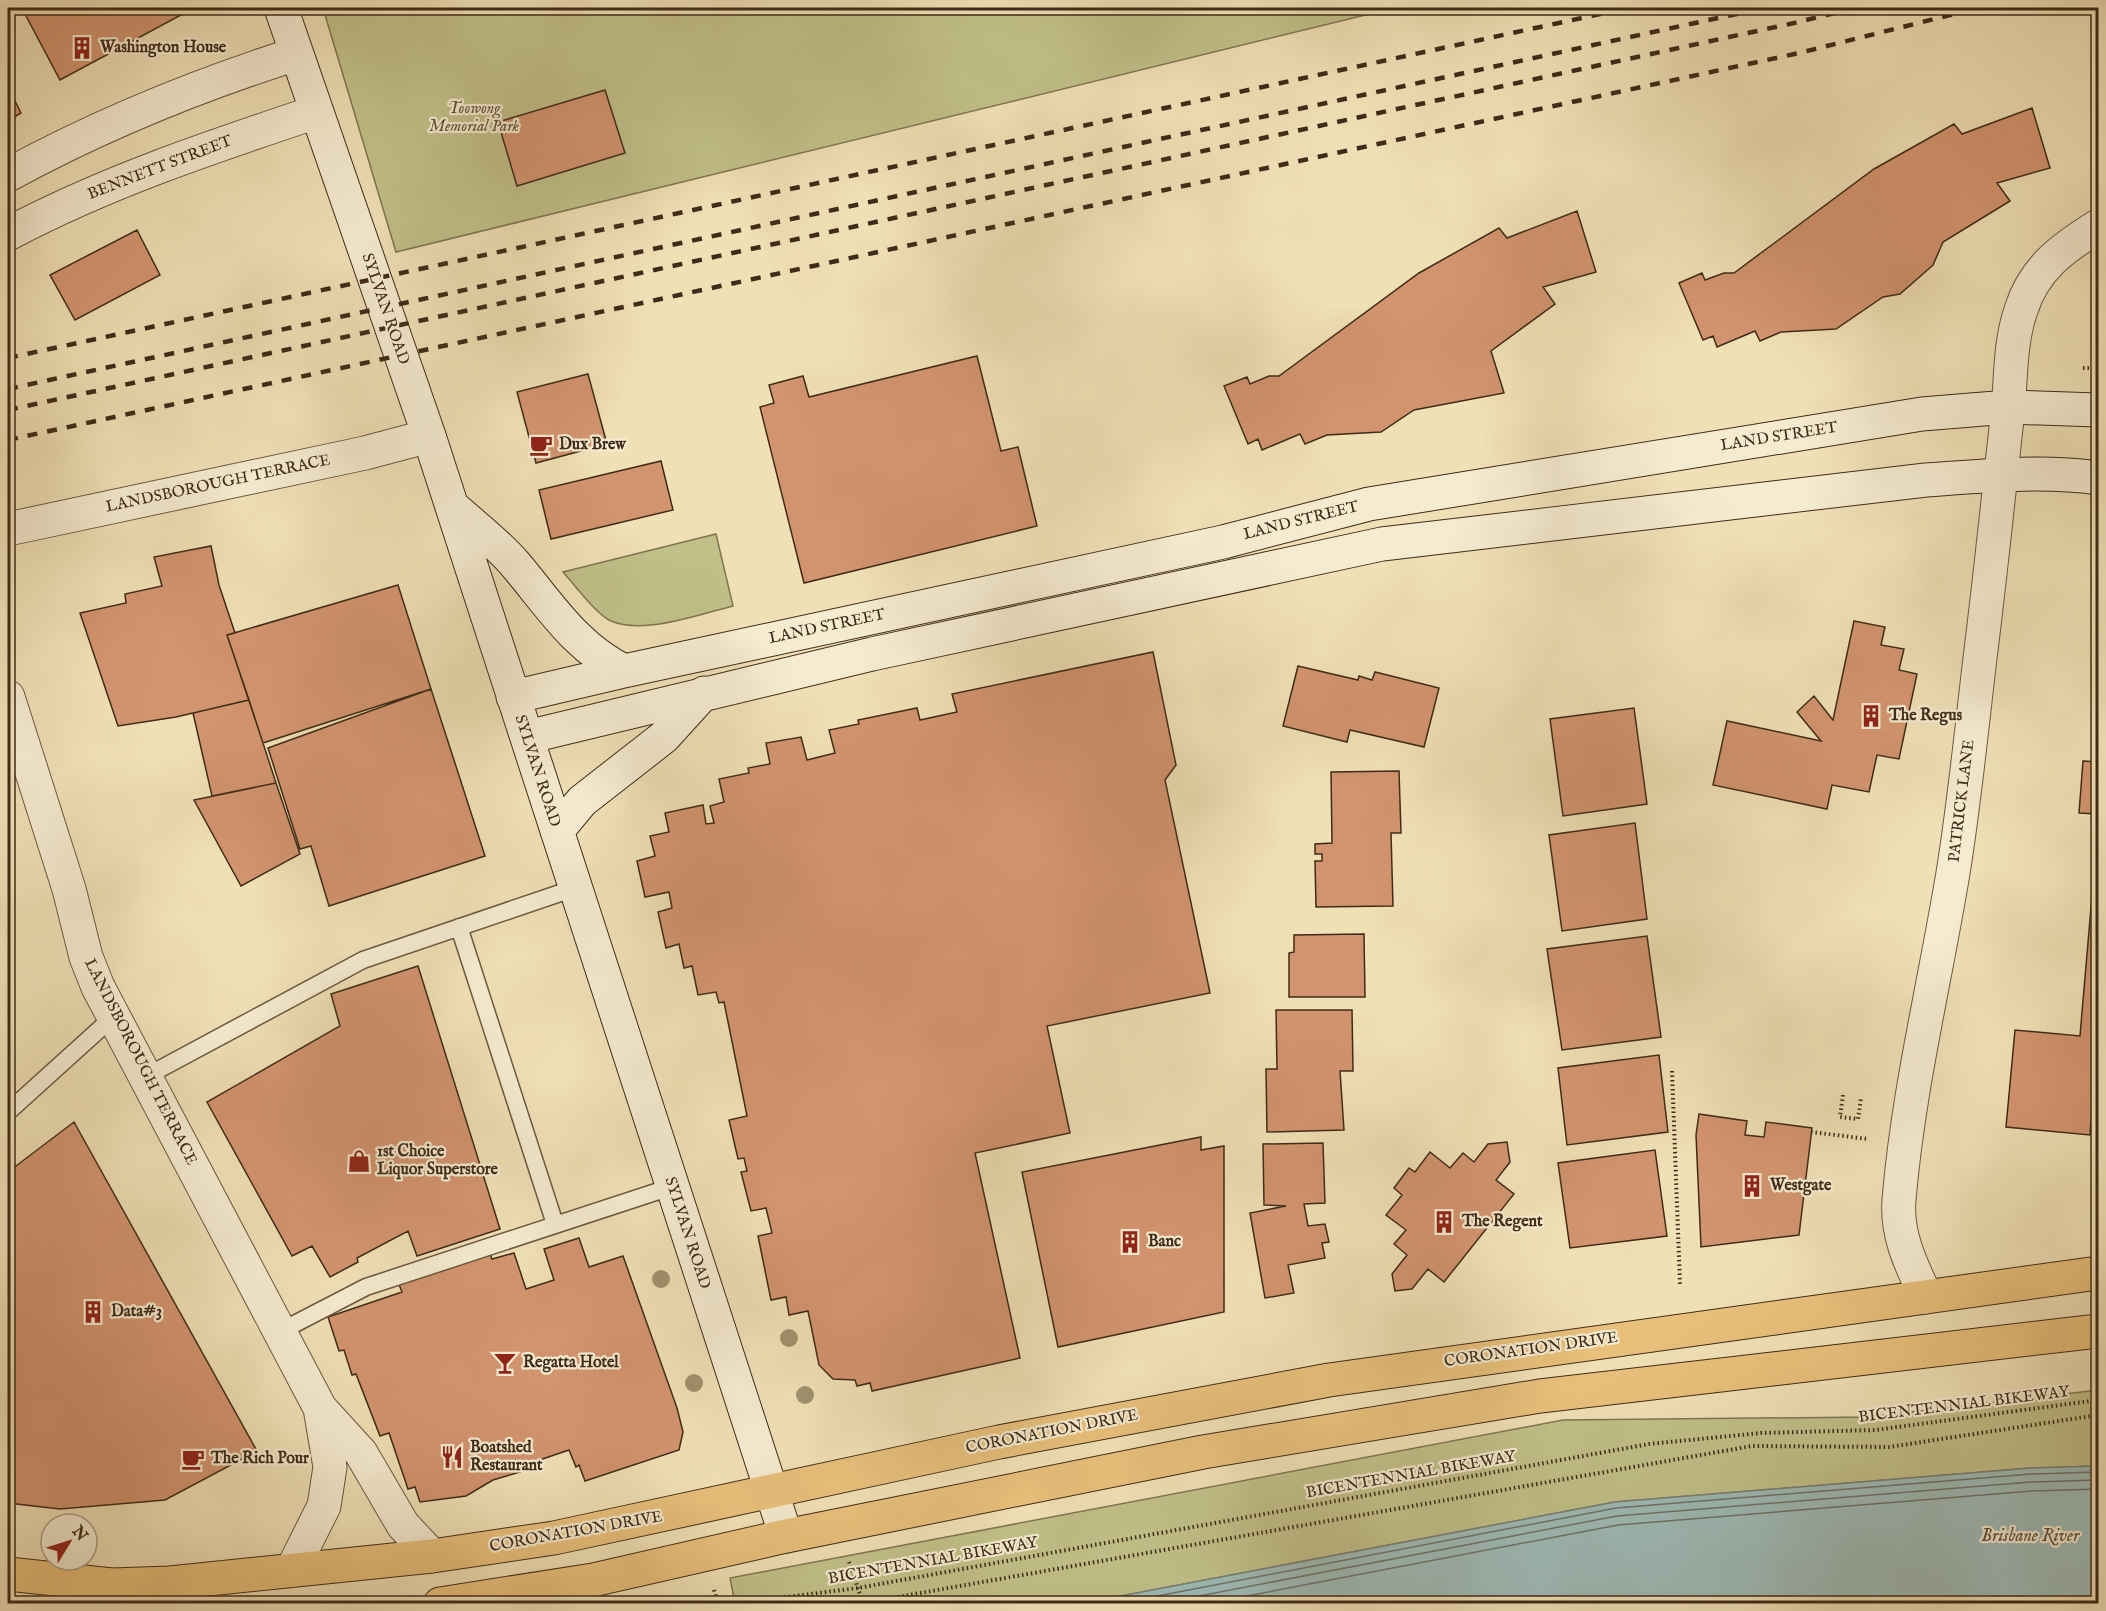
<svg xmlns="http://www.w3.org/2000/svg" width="2106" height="1611" font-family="'IM FELL English',serif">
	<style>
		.green { fill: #c1c089; stroke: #807651; stroke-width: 1.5 }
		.water { fill: #9ebbb8; stroke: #788178; stroke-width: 1.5 }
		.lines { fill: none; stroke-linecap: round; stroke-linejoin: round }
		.shore { stroke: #6e7368; stroke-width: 1.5 }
		.building { fill: #d2946f; stroke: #3f2b19; stroke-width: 1.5 }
		.service-casing { stroke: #6b5840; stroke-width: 19 }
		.minor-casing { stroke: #6b5840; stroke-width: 35 }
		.tertiary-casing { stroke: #6b5840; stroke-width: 35 }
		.secondary-casing { stroke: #3f2b19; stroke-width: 35 }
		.trunk-casing { stroke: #3f2b19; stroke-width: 35 }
		.path { stroke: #3f2b19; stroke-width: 4; stroke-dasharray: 1.5 3; stroke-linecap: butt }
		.service { stroke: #f5ebd0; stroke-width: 16 }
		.minor { stroke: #f5ebd0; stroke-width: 33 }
		.tertiary { stroke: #f5ebd0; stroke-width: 33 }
		.secondary { stroke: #f5ebd0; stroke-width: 33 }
		.trunk { stroke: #e8c07b; stroke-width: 33 }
		.rail { stroke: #3f2b19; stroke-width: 4.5; stroke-dasharray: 10 10; stroke-linecap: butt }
		.tree { fill: #a1916f }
		.labels { text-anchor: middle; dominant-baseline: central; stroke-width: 4.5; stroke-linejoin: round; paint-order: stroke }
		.poi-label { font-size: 16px; font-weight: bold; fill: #3f2b19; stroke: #f5ebd0; text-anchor: start }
		.park-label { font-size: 16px; font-style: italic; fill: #605035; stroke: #f5ebd0 }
		.street-label { font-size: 16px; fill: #3f2b19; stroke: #f5ebd0 }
		.water-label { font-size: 18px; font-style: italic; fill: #574f41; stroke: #f5ebd0 }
	</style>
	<rect width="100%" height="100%" fill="#f0e0b6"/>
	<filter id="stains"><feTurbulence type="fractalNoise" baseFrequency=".00333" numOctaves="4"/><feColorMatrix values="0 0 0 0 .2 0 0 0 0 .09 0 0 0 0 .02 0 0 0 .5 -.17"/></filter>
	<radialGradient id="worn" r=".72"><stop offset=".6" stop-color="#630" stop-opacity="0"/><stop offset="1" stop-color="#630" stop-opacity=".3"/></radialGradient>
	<path class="green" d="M323,8H1394L396,252Z
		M716,534L733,606C700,614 644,635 611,621C597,615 574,584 563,572Z
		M2098,1390V1466L2031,1468L1615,1502L1084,1603H735L730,1578L1563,1420L1869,1417Z"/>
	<path class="water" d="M2098,1466V1603H1084L1615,1502L2031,1468Z"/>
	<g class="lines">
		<path class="shore" d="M1116,1604L1616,1508L2031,1474L2098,1472
			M1157,1604L1617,1516L2031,1482L2098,1480
			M1205,1604L1618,1525L2032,1491L2098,1489"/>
	</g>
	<path class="building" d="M32,8H177L181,15L60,80L24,12Z
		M8,87L21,113L8,121Z
		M605,90L625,153L517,186L498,122Z
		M2032,108L2050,168L1997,183L2010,201L1943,242L1933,265L1900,294L1883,297L1836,329L1781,332L1760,341L1755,331L1717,347L1713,336L1703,340L1679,283L1702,273L1705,280L1724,273H1734L1874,169L1954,124L1962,134Z
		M1577,211L1596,272L1543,287L1555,304L1491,351L1504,393L1414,410L1381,432L1327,435L1305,444L1300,434L1262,450L1258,439L1248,444L1224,386L1247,377L1250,384L1269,376H1279L1419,273L1499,228L1507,238Z
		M137,230L160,275L75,320L50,275Z
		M977,356L1001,451L1018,447L1037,526L804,583L760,407L774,403L769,385L803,376L809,397Z
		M588,374L607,444L536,463L517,392Z
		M661,461L673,510L551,539L539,490Z
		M211,546L219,585L235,633L227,635L249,700L176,717L118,726L80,613L126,603L125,594L162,586L154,557Z
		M398,585L431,689L263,743L227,635Z
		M1854,621L1885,627L1881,645L1904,649L1899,670L1917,674L1899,759L1877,755L1869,792L1832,785L1827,809L1713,785L1727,721L1821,741L1797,712L1814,696L1833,720Z
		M1153,652L1176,765L1165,780L1210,993L1047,1026L1070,1133L975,1153L1020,1358L872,1391L870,1383L857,1386L855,1380L833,1379L819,1365L808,1311L789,1315L786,1297L771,1300L758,1236L772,1233L766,1208L751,1211L741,1172L747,1171L744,1158L738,1159L729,1120L747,1116L724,1002L719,1003L716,992L698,995L692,966L684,968L679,944L666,948L658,912L672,908L669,892L645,897L637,861L655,856L650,836L669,832L665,813L703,805L706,824L714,823L710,806L724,802L719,779L749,773L748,768L770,764L766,743L801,737L807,760L835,753L829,730L859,724L858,720L917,708L920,720L957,712L952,694Z
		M1298,666L1358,680L1359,676L1372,680L1375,672L1439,688L1424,747L1350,730L1347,742L1283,726Z
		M431,689L485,856L329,906L311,846L300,849L268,748Z
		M249,700L276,783L212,796L193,713Z
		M1634,708L1647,804L1563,816L1550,719Z
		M2083,761L2098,762V814L2079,813Z
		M1399,771L1401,833H1391L1393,906L1316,907L1315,861H1322V854H1315V844L1332,843L1331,772Z
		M276,783L300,854L241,886L194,800Z
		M1635,823L1647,919L1562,931L1549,835Z
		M2098,826V1106L2092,1105L2090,1135L2006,1127L2015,1030L2080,1036Z
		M1364,934L1365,997H1289V953L1294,952V935Z
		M1647,936L1661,1037L1562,1050L1547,949Z
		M418,966L500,1229L417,1256L408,1231L357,1258L358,1262L330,1277L312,1246L292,1256L207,1102L340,1026L331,994Z
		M1276,1010H1352L1353,1071H1340L1344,1130L1267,1132L1266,1069H1277Z
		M1659,1055L1668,1132L1567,1145L1558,1068Z
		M1699,1114L1747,1121L1745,1135L1764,1137L1766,1122L1812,1128L1799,1235L1701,1247L1696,1135Z
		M74,1122L257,1451L165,1500L60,1509L8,1503V1172Z
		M1201,1137V1150L1224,1146V1312L1058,1347L1022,1172Z
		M1507,1142L1510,1162L1496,1180L1514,1194L1444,1282L1428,1269L1412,1289L1395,1291L1392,1274L1407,1255L1394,1244L1406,1230L1386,1215L1402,1195L1394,1188L1409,1168L1415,1172L1430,1152L1450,1168L1463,1153L1474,1162L1488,1144Z
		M1323,1143L1325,1203L1304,1204L1308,1226L1325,1224L1329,1242L1322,1243L1325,1258L1288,1265L1294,1293L1265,1298L1250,1213L1286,1206L1264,1205L1263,1144Z
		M1655,1150L1667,1236L1570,1248L1558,1163Z
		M579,1238L589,1267L623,1256L677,1408L683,1432L679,1450L585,1481L579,1465L576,1467L569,1450L519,1467L520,1472L493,1480L466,1496L420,1502L415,1487L408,1489L389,1433L380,1436L356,1374L352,1375L344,1350L339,1351L328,1317L402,1292L398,1282L489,1251L492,1259L514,1253L526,1289L554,1280L544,1249Z"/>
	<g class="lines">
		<g class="service-casing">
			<path id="service" d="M459,927L555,1224
				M145,1077L363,960L575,888
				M8,1112L113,1017
				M281,1331L366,1287L671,1187"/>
		</g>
		<g class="minor-casing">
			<path id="minor" d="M8,529L365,453L429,436
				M8,697L69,889L86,957L98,987L320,1408L361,1453L403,1525L432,1556
				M1926,1297C1912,1266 1896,1236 1899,1200C1908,1091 1935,982 1953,873C1965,799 1972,724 1981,650C1991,570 1999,490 2008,410C2011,377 2010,341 2021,310C2034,268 2063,248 2098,226
				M292,1570L324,1506L330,1467L320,1408"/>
		</g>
		<g class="tertiary-casing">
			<path id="tertiary" d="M8,175C100,125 195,86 296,54
				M8,234C106,182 211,147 316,112"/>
		</g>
		<g class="secondary-casing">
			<path id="secondary" d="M281,8L429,436L786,1536
				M453,507C474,526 497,543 515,564C549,604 575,647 624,671
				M513,697L624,671L1223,542L1369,504L1922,414L2008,407L2098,410
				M527,737L872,654L1382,544L1926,480C1983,476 2041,470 2098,478
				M557,831L582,801L664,737L704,693"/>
		</g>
		<g class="trunk-casing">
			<path id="trunk" d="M8,1574L112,1585L170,1583L432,1556L554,1538L999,1442L1329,1380L2098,1273
				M440,1604L593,1580L786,1536L1203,1452L1540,1396L2098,1331"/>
		</g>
		<path class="path" d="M2083,368H2098
			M1672,1071L1680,1284
			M1843,1095L1840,1117L1858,1119L1861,1098
			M1811,1132L1868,1139
			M849,1562L863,1603
			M714,1590L718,1604
			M731,1604L858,1588L1649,1444L1761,1433L1875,1430L2098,1400
			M858,1604L1752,1446L1889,1447L2098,1415"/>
		<use href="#service" class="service"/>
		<use href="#minor" class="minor"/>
		<use href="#tertiary" class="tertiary"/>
		<use href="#secondary" class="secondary"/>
		<use href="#trunk" class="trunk"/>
		<path class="rail" d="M8,358L1628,8
			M8,389L1764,8
			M8,410L1794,23L1855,8
			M8,440L1799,53L1978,8"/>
	</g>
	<g class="tree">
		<circle cx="661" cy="1279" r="9"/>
		<circle cx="789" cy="1338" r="9"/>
		<circle cx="694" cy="1383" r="9"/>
		<circle cx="805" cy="1395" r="9"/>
	</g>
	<defs>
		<g id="building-bare" transform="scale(1.8)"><path d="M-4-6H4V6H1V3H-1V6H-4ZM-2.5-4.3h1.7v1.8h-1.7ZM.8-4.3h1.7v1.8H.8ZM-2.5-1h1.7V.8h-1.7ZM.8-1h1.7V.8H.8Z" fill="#8f2418" stroke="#f5ebd0" stroke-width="2.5" paint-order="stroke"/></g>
		<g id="cafe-bare" transform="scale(1.8)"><path d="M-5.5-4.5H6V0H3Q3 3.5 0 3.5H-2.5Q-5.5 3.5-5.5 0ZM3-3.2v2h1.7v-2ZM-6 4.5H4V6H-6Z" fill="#8f2418" stroke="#f5ebd0" stroke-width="2.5" paint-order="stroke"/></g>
		<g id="shop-bare" transform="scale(1.8)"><path d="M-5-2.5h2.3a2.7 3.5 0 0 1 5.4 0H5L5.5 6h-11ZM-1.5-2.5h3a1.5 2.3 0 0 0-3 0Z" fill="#8f2418" stroke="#f5ebd0" stroke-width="2.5" paint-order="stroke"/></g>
		<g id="bar-bare" transform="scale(1.8)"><path d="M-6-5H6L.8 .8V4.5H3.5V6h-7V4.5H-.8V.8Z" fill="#8f2418" stroke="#f5ebd0" stroke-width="2.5" paint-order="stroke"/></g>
		<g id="restaurant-bare" transform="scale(1.8)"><path d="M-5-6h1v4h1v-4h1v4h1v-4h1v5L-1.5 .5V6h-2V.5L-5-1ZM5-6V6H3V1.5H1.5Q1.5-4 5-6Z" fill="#8f2418" stroke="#f5ebd0" stroke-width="2.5" paint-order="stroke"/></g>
	</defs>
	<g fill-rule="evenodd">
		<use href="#building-bare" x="82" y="48"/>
		<use href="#cafe-bare" x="541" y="445"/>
		<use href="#building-bare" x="1871" y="716"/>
		<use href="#shop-bare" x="359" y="1161"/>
		<use href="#building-bare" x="1752" y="1186"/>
		<use href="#building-bare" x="1444" y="1222"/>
		<use href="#building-bare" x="1130" y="1242"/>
		<use href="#building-bare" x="93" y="1312"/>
		<use href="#bar-bare" x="505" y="1363"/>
		<use href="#restaurant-bare" x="452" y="1457"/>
		<use href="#cafe-bare" x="193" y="1459"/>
	</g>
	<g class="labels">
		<g class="poi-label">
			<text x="100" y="48">Washington House</text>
			<text x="559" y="445">Dux Brew</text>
			<text x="1889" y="716">The Regus</text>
			<text x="377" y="1152">1st Choice<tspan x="377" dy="18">Liquor Superstore</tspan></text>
			<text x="1770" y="1186">Westgate</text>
			<text x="1462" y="1222">The Regent</text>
			<text x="1148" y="1242">Banc</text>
			<text x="111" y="1312">Data#3</text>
			<text x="523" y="1363">Regatta Hotel</text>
			<text x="470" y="1448">Boatshed<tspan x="470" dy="18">Restaurant</tspan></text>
			<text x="211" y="1459">The Rich Pour</text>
		</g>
		<g class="park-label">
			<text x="474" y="109">Toowong<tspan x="474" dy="18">Memorial Park</tspan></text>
		</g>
		<g class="street-label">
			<text transform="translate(160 168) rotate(-21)">BENNETT STREET</text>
			<text transform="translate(385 309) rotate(71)">SYLVAN ROAD</text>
			<text transform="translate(1779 437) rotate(-9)">LAND STREET</text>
			<text transform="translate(218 484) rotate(-12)">LANDSBOROUGH TERRACE</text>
			<text transform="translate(1301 521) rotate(-14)">LAND STREET</text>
			<text transform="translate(827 627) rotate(-12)">LAND STREET</text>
			<text transform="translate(537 771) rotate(72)">SYLVAN ROAD</text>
			<text transform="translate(1962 801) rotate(-83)">PATRICK LANE</text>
			<text transform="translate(140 1062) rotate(63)">LANDSBOROUGH TERRACE</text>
			<text transform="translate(687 1233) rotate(72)">SYLVAN ROAD</text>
			<text transform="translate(1531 1350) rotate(-8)">CORONATION DRIVE</text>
			<text transform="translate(1964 1405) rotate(-7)">BICENTENNIAL BIKEWAY</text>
			<text transform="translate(1052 1432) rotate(-11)">CORONATION DRIVE</text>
			<text transform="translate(1411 1475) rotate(-10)">BICENTENNIAL BIKEWAY</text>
			<text transform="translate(576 1532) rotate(-10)">CORONATION DRIVE</text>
			<text transform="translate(933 1561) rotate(-10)">BICENTENNIAL BIKEWAY</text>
		</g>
		<g class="water-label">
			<text x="2030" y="1536">Brisbane River</text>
		</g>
	</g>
	<rect width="2106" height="1611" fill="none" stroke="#f0e0b6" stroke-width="30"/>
	<rect x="9" y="9" width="2088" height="1593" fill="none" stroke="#3f2b19" stroke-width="3"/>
	<rect x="15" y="15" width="2076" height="1581" fill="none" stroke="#3f2b19" stroke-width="1.5"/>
	<g transform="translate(69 1542) rotate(52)"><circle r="28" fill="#f5ebd0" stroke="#ac9e87" stroke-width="1.5"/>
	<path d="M0-4.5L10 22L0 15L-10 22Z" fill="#8f2418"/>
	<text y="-9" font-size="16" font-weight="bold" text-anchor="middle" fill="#3f2b19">N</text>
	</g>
	<rect width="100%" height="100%" filter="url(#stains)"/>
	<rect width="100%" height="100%" fill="url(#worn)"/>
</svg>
